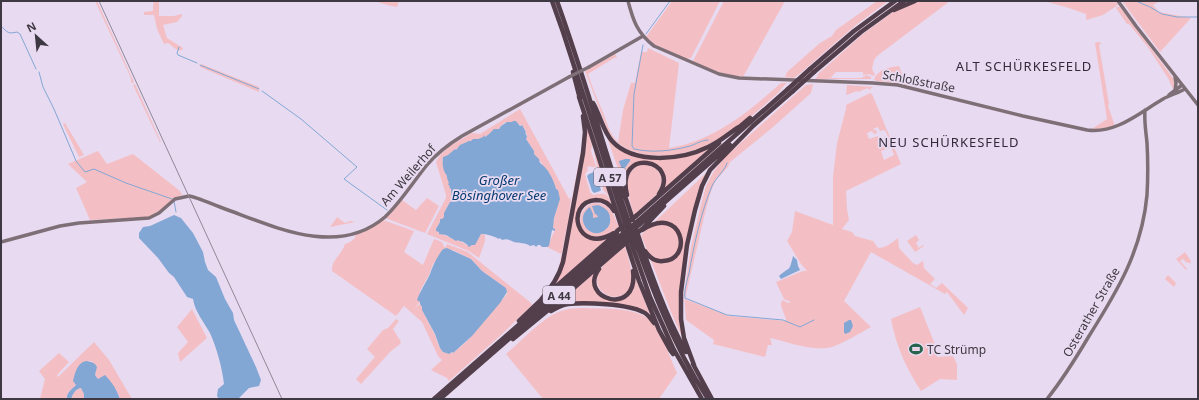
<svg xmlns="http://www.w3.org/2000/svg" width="1199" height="400" font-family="'Noto Sans',sans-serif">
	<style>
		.green { fill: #f4bfc4; fill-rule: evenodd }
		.water { fill: #83a7d5 }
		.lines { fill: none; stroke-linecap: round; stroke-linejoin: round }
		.stream { stroke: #83a7d5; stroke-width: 1 }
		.secondary { stroke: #7e6f77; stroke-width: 3.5 }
		.highway { stroke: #533f4b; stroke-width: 4.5 }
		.rail { stroke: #918797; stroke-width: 1 }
		.secondary-bridge { stroke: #7e6f77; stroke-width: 3.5 }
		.highway-bridge { stroke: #533f4b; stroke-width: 4.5 }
		.labels { text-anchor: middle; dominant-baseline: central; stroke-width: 3.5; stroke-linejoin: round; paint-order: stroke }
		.shield { fill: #e8daf0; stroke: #706976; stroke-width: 1 }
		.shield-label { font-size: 11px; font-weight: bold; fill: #3d3841 }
		.street-label { font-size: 12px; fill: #3d3841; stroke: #e8daf0 }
		.poi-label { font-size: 12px; fill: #3d3841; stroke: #e8daf0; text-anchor: start }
		.neighbourhood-label { font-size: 13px; letter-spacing: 1px; fill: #34293a; stroke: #e8daf0 }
		.water-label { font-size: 13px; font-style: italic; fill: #063a71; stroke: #e8daf0 }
	</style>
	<rect width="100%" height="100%" fill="#e8daf0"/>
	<path class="green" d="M95,1H97L134,82L131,83V78Z
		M154,1H159V16H174L182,14V16L177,22L163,25L167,38L183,48L182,50C177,52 173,46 168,43L164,44L157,29L154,15H144V12L153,11V6Z
		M374,1H399L397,7L391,6Z
		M672,1H720L691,58L685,59L656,45L646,37Z
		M724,1H785L743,77C725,76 709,69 693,61Z
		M877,1H888L856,25L797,76L793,78L785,77L787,72L820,43L832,36L836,30Z
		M917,1H950L877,56L874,60L872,69L875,75L874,76L869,74L863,75V72H836L829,79H815L818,76L817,75L863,34L893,12Z
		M1044,1H1115L1118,5L1103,15L1086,20V14L1069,8Z
		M1122,1H1160L1153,5L1159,12L1191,18L1160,52Z
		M1117,7H1120L1173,78L1175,81L1173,89L1168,78L1147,46L1129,24H1127L1116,8Z
		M1097,42L1102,43L1099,45L1109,104L1108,106L1115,126L1101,129H1092L1107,119L1095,43Z
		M648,48L679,63L669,148C714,141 748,112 781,83H787C783,86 781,90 777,94C741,126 703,160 651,155C635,154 620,148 609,134L585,71L615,54L617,57L615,58H614L588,74C592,87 597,99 603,112C607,122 609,134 618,142L623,110L631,83H635L641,52H647Z
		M201,64L259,87V92L200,67Z
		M899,66L907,86L889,82L876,81L874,79C879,69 889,67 899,66Z
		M867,75L871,77V79H830L831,77L832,78H861Z
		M135,84L161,142H160L133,85Z
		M813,84L811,93L772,128L730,162L728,167L716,180L711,191L705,213L685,299L729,316L786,321V319L781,306V302L783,300L788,303L791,302L784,299L776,282L803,271H807L801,264L787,241L792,232L795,211L833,225V177L837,143L846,109V105L870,93L872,94L901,164L846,191L847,209L849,220L842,229L852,232L855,236L873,241L878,248C885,248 892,243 898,238L899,248L913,263L917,265L923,261L924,268L935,279L930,284L936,288L942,283L968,308L964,315L947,292L945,294L871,252L844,301L871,327C858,334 846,342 832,347C814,352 788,342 770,338L772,345H768L765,357L713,344L714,340L686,320L684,293L691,247L701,205L706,186L714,171L725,157L806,85ZM878,127L880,131L885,130L889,139L885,140L884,138L880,139L878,136L869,139L867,133L872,131L874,134L877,133L876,130H874L873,129ZM891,147L894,155L884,160L881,151Z
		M847,85L873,87L869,90L868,88L858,92L857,91L846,95Z
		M520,109L567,195L569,199L571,198L563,255L547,247L555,230L553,228C553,225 553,222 554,219C554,215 557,211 557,207C560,186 546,168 534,154V151L526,139L527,137V134L525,133L526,131L522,125C512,124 506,117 499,129L493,131L485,137L470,141H469L461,145L456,150L455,149L448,156L443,157C442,165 444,170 447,176C450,182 453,195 452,201L450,202L444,213V217L442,220L440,219V222L436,229L440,234C446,234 451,240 458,240L459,241C463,242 466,245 468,246C475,247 478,238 481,234L485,235V241L479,258L469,251L427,234L446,198V195L436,162L440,155L450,146L472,133L480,134Z
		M65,123L84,155L79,157L63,124Z
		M586,124L592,145L591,151L596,167L595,168V167H591V166L587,167L588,170L585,174L590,192L593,195C604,193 608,192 612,205L591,200L577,214L583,236C591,242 598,240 607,239L556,284Z
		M608,140H610L622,151L666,159L712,146L664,189C673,158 628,148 623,183Z
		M594,148L609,196C607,194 606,193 604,191C602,187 593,152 594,148Z
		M98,151L107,164L133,154L180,191L182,195L175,198L158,212L148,217L90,220L76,188L87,182L68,164Z
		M644,164L655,168L660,174L662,182L657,194L634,215C628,197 619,169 644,164Z
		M708,171L696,204L680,292L683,339L671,312L641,235Z
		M427,198L439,206L425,233L385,218L402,200L416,210Z
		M594,203C610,202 614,215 619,227C613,231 606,236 599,237C578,240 572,209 594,203Z
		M337,217L345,223L350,221L355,222L330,227Z
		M383,220L414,231L404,252L423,265L434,239L442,242L445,248L447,244L468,252L485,266L530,302L532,305L501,335L449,381L447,378L431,370L442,360L438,356L422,322L404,306L396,316L332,271C331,260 343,253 345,244L350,242L355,238V235L365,231ZM443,249L453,250L471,259L482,271L506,288L507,294L466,342L453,353L443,352L438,344L435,335L423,312L422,307L420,304L415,308L420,302V291L429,275L433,264L438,259Z
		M916,235L919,240L916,243L919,248L923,245L924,246L915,252L907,241Z
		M625,246C628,257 632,268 632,280C630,308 588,298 599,272C604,262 617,254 625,246Z
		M1185,252L1191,261L1190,264L1188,262L1187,263L1183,259L1180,261L1187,269L1186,270L1176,259Z
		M594,273V277L600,295L620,300L635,283V277L650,314L618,305L557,306Z
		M1168,275L1176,283L1174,287L1165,279Z
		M920,307L936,347L937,357L953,356L957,364V380L940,379L921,391C906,368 896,346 891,319Z
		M587,308C605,309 635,307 650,320C660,329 671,360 677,373L659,399H543L506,354C523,340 543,316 564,310C571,308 579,308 587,308Z
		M192,309L207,338L180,362L178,353L188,342L177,327Z
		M396,319L399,321L393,329L401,342L400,344L390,352L361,384L356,379L375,357L367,349L383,330L388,328Z
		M94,342L109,360L132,399H120L117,391L101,378L98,379L95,375L96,372L92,361H86C83,368 80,380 75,386C71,390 66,392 67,399H40L45,379L39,371L59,353L69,362L57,375L58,377Z
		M81,388L84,394V399H71C73,394 75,389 81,388Z"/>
	<path class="water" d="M513,121H516L520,126L522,125L526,132L525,133L526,134L527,137L526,139L534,151V154L539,159L540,163C547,167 554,180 556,189L558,190L560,199L554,218L553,228L555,229V231L552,230L549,246L547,247H542L540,245H538L536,247L534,245L530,246C525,242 520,244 514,242C509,240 507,238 502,240L500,238L499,239C494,236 487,234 481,234L475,245H472L469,247C467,244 463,241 459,241L458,240L456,241L446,235L439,234V232L436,231V229L440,222V219H442L444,217V213L450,202L452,201L451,189L449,187H450L448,184L449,183L447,178V176C443,171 442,165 443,157L448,155L455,149L456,150L460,145L469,141H471L473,139H478L483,137L484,135L485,137L489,134L494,129H499L501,126L507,122H512Z
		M625,159H630V161L624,169H622L619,162V161Z
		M594,172L596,174L601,190L600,191L594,193L592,191L587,176L589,174Z
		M598,205C604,207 610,211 610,218C611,222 609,227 606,229C592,243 572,219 590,207L593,214V218L598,217L597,215L595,214L592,206Z
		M174,215L181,218L193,233L203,252L205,262L208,270L216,277L225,299L233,313L234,320L256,367L261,380L259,386L249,388L238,399H219L217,396L218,389L224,384C222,367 217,349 210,333C204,322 195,312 193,299L187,297L174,277L169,273L158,258L139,238V233L143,227L150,226Z
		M447,248L471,259L482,271L506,288L507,292L500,303L472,336L453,353L452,352L449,354L443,352L440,348L435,334L422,310V307L420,304V302L417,300C420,291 426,283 430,274C433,265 437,257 443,249Z
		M793,256L797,260L798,266L800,270L781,279L779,276C790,266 789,273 793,256Z
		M849,320H851L853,326L850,332L845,334L844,332V323Z
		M86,361C92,362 94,362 97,367L95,375L98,379L105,375C112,382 117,390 120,399H84V394L81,388C75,389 73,394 71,399H67C66,393 72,389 76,385L73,381C75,373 77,363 86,361Z"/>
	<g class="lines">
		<path class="stream" d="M1136,1L1150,7L1162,14L1177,17H1198
			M1,26C8,33 8,34 17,32L20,34L36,69
			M646,34L670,1
			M643,45L634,94L632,146L634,149C652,153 672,151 690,146C696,144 702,140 708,140
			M179,47L177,53L178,55L197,63
			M200,65L259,89
			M39,72L43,87L54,109L76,161L85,172L94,169L126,183L172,199
			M262,91L301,119L357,167L344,179L387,210
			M727,163C726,169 715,179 712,186C701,212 694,245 689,273C687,281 684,290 685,298L727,315L783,320L800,327L814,320
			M174,201L176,212"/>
		<path class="secondary" d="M628,1C633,20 637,33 654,46L719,74L739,78L873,83L898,85L1023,116L1087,130C1116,134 1139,113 1163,99C1170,95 1178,93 1185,89
			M1118,1L1136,26L1198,105
			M589,67L643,36
			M1175,90L1176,83L1175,77
			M1169,95L1182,85
			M1,242L60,226L79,223L149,218L159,213L175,199L189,196C196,197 212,204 220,207C271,225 336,259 385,217C401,202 413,182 427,165C437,153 449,144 462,136L569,77
			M1047,399C1063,379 1076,358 1089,336C1118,290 1142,250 1147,195C1148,177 1148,160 1147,143C1146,132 1144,121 1145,110"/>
		<path class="highway" d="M552,1L563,32L634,251L650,297L673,348L702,399
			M557,1C582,70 602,141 625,211C647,276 670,341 708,399
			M894,10L915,1
			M810,69L854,31L895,1
			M573,72L580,99
			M814,72L861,32L904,1
			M579,97L639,281L659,330L670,350L673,354
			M593,103C600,115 603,131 612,141C634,165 682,160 708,147C720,142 729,133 739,127
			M753,126L793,91
			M737,129L750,118
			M619,183L626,199L633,220
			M627,195C615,145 682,160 659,194
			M614,211C610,204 604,200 596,200C564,202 576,256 614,233
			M636,216L719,143
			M638,221L788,89
			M640,224L730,145
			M644,227L664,206
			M636,229C650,271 665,314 686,352
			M642,230C683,203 694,260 663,261C655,262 649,257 645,251
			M599,269C577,299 639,318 633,271
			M551,291L617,233
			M540,301C551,287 558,279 563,262L583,153L585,132L583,116
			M551,311C556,308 562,305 568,304C585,302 628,304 643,312C648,314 651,319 654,323
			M519,321L541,300
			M513,339L552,307L622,246
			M693,364L712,399
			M694,365L684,338L681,319V292L687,245L695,210L702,186L710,170L754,125
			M434,399L619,237
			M440,399L621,241"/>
		<path class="rail" d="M99,1L282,399"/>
		<path class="secondary-bridge" d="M569,77L589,67"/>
		<path class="highway-bridge" d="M788,89L810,69
			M793,91L814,72
			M617,231L636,216
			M619,237L638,221
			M621,241L640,224
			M622,246L642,229"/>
	</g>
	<defs>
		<g id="stadium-bare" transform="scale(1.08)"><path d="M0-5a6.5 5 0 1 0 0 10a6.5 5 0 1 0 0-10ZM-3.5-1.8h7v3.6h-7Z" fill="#27634d" stroke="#e8daf0" stroke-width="2.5" paint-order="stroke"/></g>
	</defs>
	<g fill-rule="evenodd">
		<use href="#stadium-bare" x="916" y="349"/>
	</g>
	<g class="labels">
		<g class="shield">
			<rect x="594" y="168" width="32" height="18" rx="3"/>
			<rect x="543" y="286" width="32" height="18" rx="3"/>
		</g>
		<g class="shield-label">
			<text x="610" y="177">A 57</text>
			<text x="559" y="295">A 44</text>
		</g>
		<g class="street-label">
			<text transform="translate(919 81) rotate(11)">Schloßstraße</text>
			<text transform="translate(408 175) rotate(-49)">Am Weilerhof</text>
			<text transform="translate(1091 312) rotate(-60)">Osterather Straße</text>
		</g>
		<g class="poi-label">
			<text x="927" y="349">TC Strümp</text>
		</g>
		<g class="neighbourhood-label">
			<text x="1024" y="66">ALT SCHÜRKESFELD</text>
			<text x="949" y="142">NEU SCHÜRKESFELD</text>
		</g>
		<g class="water-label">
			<text x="499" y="180">Großer<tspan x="499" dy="15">Bösinghover See</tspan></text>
		</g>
	</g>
	<rect width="1199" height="400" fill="none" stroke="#3d3841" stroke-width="4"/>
	<g transform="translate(36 36) rotate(333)" stroke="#e8daf0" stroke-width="3" paint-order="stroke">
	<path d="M0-3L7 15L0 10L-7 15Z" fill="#3d3841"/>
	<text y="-6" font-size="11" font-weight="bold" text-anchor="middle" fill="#3d3841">N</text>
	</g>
</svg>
